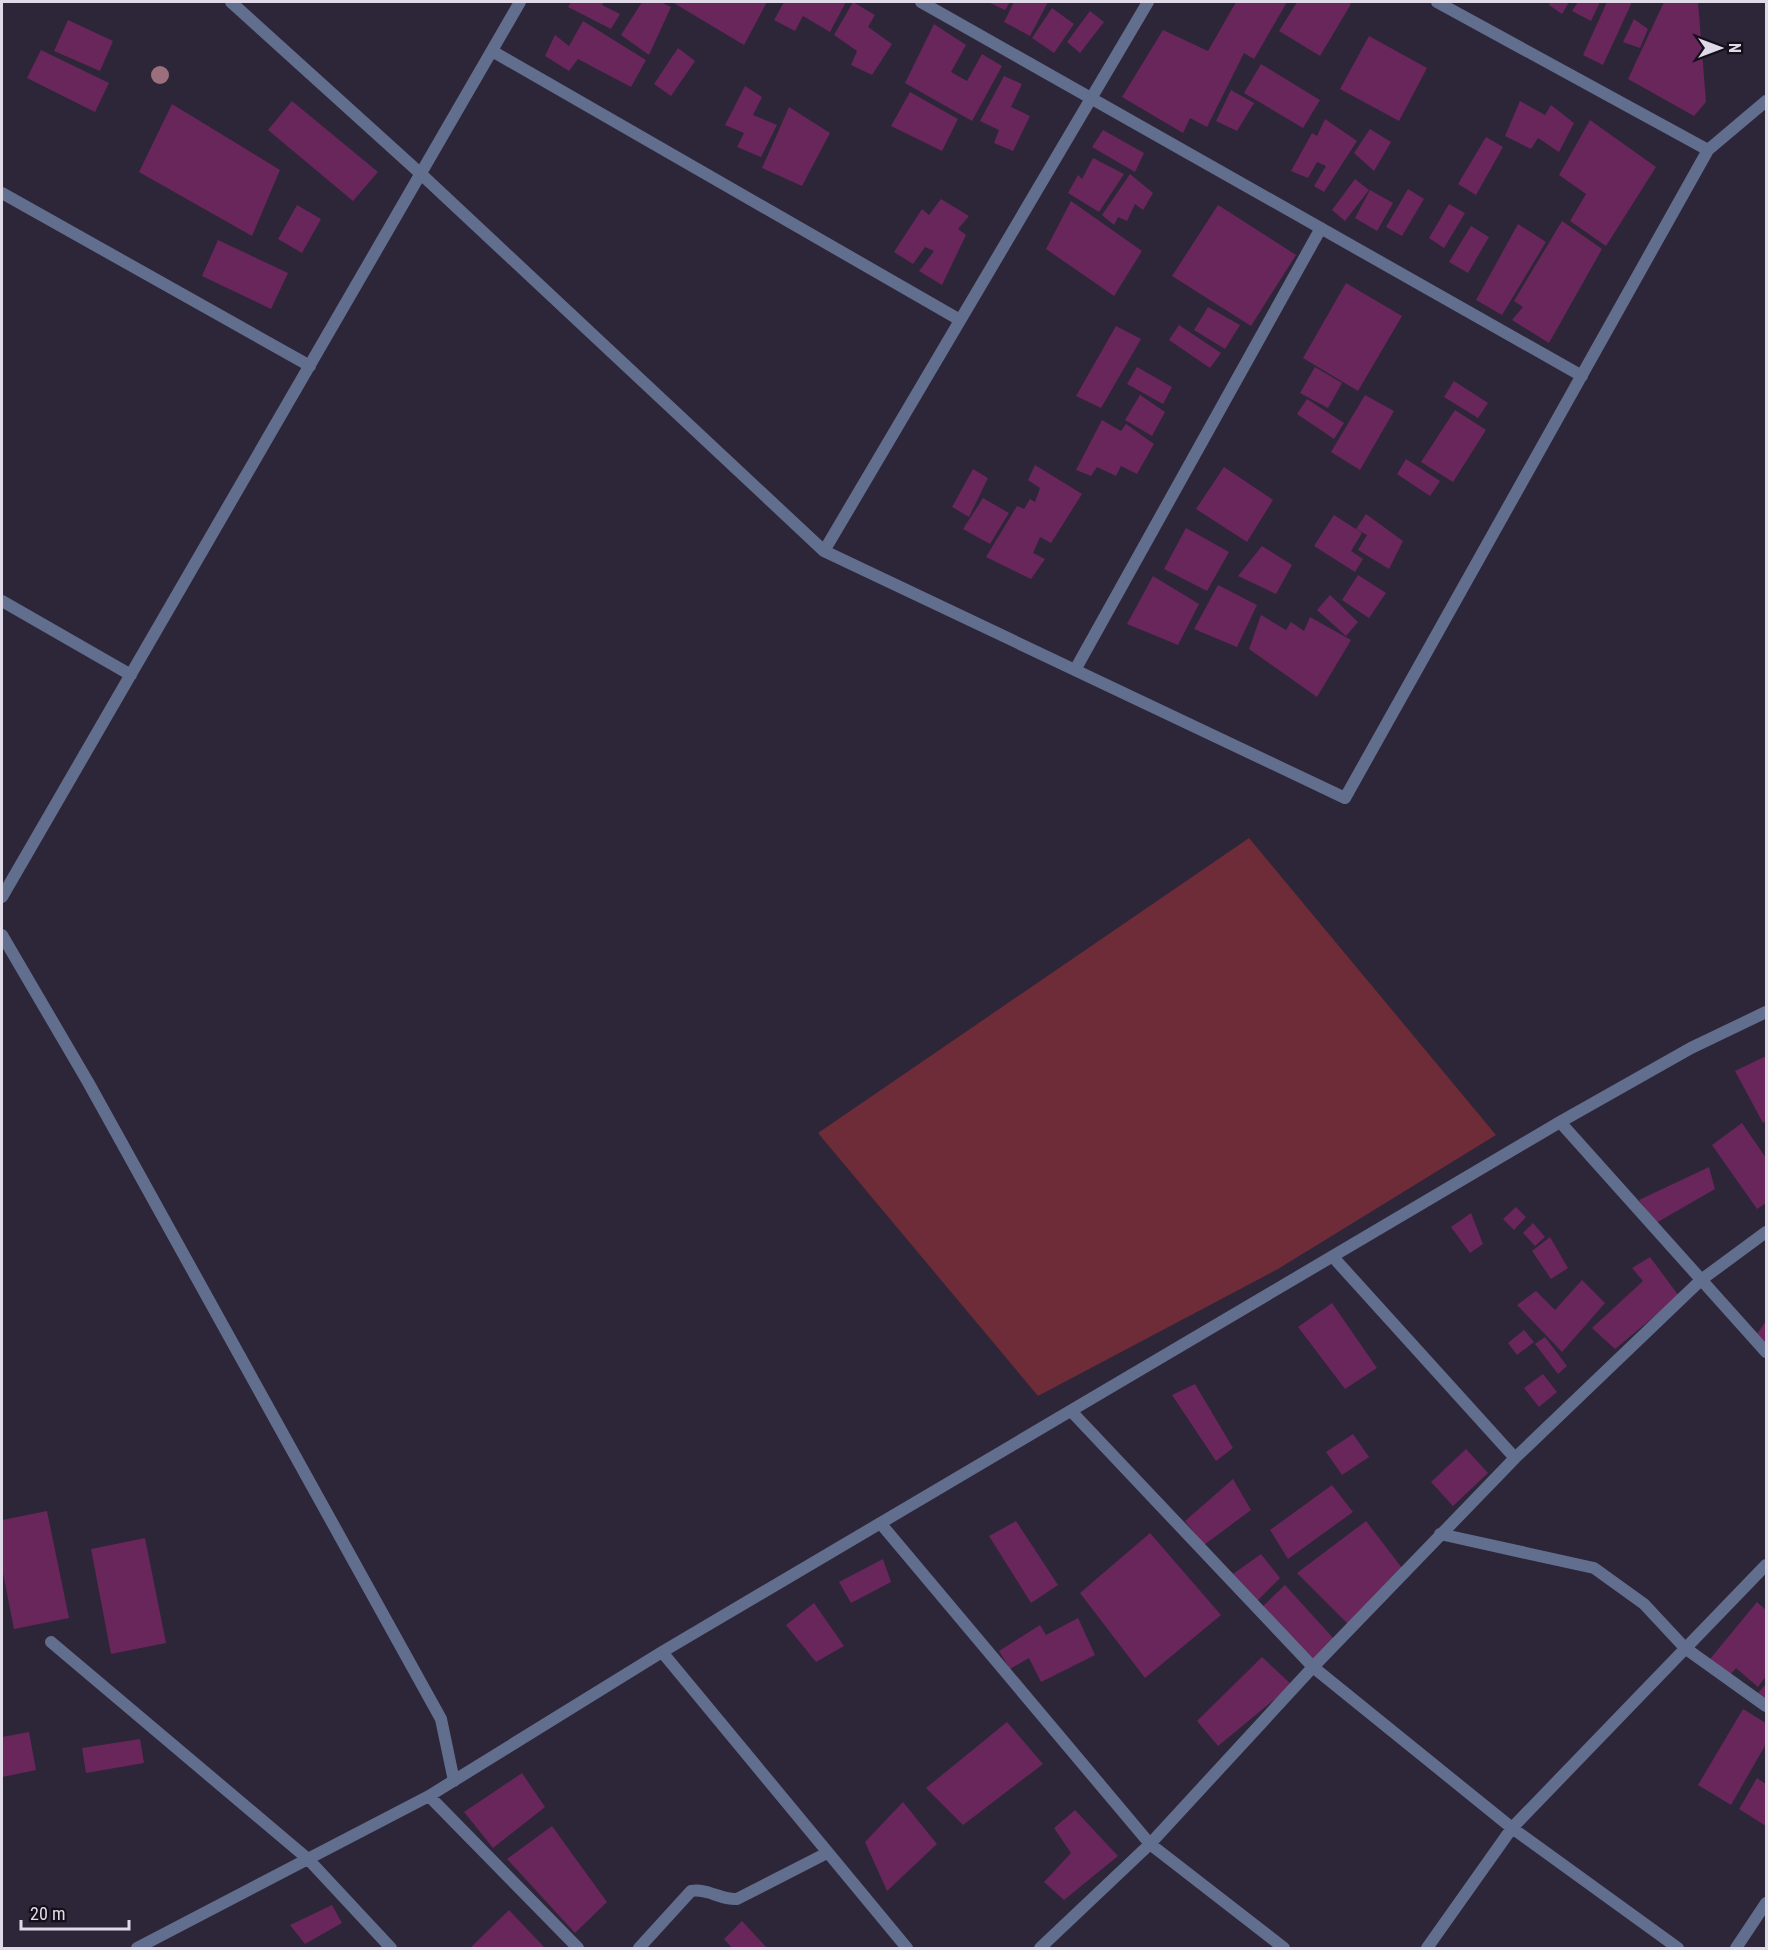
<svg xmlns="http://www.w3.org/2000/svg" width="1768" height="1950" font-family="'Roboto Condensed',sans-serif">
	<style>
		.pitch { fill: #6e2b38 }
		.building { fill: #69265b }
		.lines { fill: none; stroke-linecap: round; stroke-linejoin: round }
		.lane { stroke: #626e8e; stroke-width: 12 }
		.street { stroke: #626e8e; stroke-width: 12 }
		.tree { fill: #9c6f7d }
	</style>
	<rect width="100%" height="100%" fill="#2d2538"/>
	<path class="pitch" d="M1249,838L1496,1135L1278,1269L1038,1396L818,1133Z"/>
	<path class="building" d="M571,2H604L602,5L620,14L611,29L568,7Z
		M642,2H661L671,7L649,55L621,35Z
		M672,2H767L744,45Z
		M784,2H846L830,32L803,16L795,31L774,20Z
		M853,2L875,15L868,27L892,44L872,75L851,65L857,51L834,35Z
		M988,2H1010L1005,10Z
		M1014,2H1048L1030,36L1004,22Z
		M1236,2H1287L1254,59L1244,53L1207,127L1190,118L1183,133L1122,97L1163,30L1208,51Z
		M1297,2H1346L1351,4L1320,56L1279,31Z
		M1550,2H1569L1562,14L1549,5Z
		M1578,2H1600L1591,21L1572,11Z
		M1607,2H1632L1603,65L1583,55Z
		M1664,2H1698L1706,102L1694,116L1628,79Z
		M1052,8L1074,24L1054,53L1032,38Z
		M1090,11L1104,22L1080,53L1067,42Z
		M1634,19L1648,29L1640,48L1623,42Z
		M68,20L113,41L100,71L54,51Z
		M583,21L646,60L631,87L578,59L569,71L545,56L555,35L569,46Z
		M934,24L966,45L951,72L967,81L982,54L1002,66L972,121L905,83Z
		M1369,36L1427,68L1399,121L1340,89Z
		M678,48L695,61L671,96L654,84Z
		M41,50L109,83L95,112L27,78Z
		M1261,64L1320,100L1303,128L1244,93Z
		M1004,76L1022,84L1011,107L1030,116L1013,151L994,143L999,130L980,121Z
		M745,86L762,97L753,115L777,125L761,157L737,147L744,133L725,125Z
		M1231,90L1254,103L1237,131L1216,121Z
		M910,92L958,119L942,151L891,126Z
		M292,101L378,172L353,201L268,130Z
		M1520,101L1545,115L1551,105L1574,123L1559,152L1538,138L1531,149L1505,136Z
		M172,104L280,170L252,236L139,172Z
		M789,107L830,133L802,186L762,168Z
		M1325,119L1357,141L1324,192L1314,186L1326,166L1317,162L1308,178L1291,171L1312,133L1317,136Z
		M1590,120L1656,167L1606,246L1570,221L1586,194L1559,175Z
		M1370,129L1391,142L1374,171L1354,153Z
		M1103,130L1144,153L1135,172L1092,147Z
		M1486,137L1503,147L1476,195L1458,184Z
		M1093,158L1124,174L1099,212L1068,193L1078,175L1082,179Z
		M1130,174L1153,193L1143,210L1135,204L1127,221L1118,217L1114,225L1102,215Z
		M1355,179L1369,190L1345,221L1332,210Z
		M1408,189L1424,199L1402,236L1386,227Z
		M1370,190L1393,203L1377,231L1355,218Z
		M941,199L969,216L958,229L966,235L942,285L919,271L934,251L925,247L913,264L894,252L922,209L929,215Z
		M1071,201L1142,251L1114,296L1046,249Z
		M1449,204L1465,213L1444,248L1429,238Z
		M297,205L321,219L302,253L278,239Z
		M1218,205L1296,255L1251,326L1172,276Z
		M1562,221L1602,249L1549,343L1512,320L1523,307L1514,301Z
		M1518,224L1546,242L1502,315L1476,300Z
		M1471,226L1489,237L1468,273L1449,262Z
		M218,240L288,273L271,309L202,276Z
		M1346,283L1402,316L1358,391L1303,358Z
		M1208,307L1240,325L1225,349L1194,330Z
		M1179,325L1221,353L1210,368L1169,340Z
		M1116,326L1141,339L1101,408L1076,396Z
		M1137,367L1172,387L1163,404L1127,384Z
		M1315,367L1342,383L1328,408L1300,393Z
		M1454,381L1488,403L1478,418L1444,397Z
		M1140,395L1165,412L1152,436L1125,420Z
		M1365,395L1394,411L1360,470L1331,452Z
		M1307,399L1344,423L1334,439L1297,414Z
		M1455,410L1486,430L1453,482L1421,462Z
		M1102,420L1121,431L1126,424L1154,444L1137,474L1121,466L1116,476L1097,467L1091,476L1076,470Z
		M1406,459L1440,481L1430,496L1397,474Z
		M1035,465L1082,494L1051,543L1040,537L1033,553L1045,559L1031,579L986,557L1017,506L1024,509L1030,499L1035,502L1040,488L1028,480Z
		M1224,467L1273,500L1247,542L1196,509Z
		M973,469L988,478L969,517L952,507Z
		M983,498L1009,513L990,544L963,529Z
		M1366,514L1403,541L1389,569L1358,550L1367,535L1356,529Z
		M1334,515L1362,533L1351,551L1363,559L1355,572L1314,546Z
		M1186,528L1229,552L1207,591L1164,569Z
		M1262,546L1292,565L1276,594L1238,576Z
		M1358,575L1386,593L1369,618L1342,600Z
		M1153,576L1199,604L1178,645L1127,624Z
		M1218,585L1257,605L1237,647L1194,629Z
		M1330,595L1358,622L1346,636L1317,610Z
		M1261,615L1286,630L1291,622L1304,631L1310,617L1351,640L1317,697L1249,649Z
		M1766,1056V1121L1763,1123L1735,1071Z
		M1742,1123L1766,1158V1203L1757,1209L1712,1145Z
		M1709,1167L1715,1189L1656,1223L1639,1200Z
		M1516,1207L1526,1217L1514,1230L1503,1219Z
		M1471,1213L1483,1244L1470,1253L1451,1227Z
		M1533,1223L1545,1237L1535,1246L1523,1233Z
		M1550,1237L1568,1268L1551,1279L1532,1251Z
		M1650,1257L1679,1296L1615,1349L1592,1328L1643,1281L1632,1268Z
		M1582,1280L1605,1303L1562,1352L1517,1305L1536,1291L1555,1310Z
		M1332,1303L1377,1368L1345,1389L1298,1327Z
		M1766,1321V1346L1754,1338Z
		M1524,1330L1534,1342L1517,1355L1508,1343Z
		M1545,1337L1567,1366L1558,1374L1535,1344Z
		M1543,1374L1557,1392L1539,1407L1524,1388Z
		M1195,1384L1233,1448L1216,1461L1172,1395Z
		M1353,1434L1369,1457L1342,1475L1326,1452Z
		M1466,1449L1488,1473L1453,1506L1431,1482Z
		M1233,1479L1251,1510L1204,1545L1185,1521Z
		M1332,1485L1353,1512L1288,1559L1270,1530Z
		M47,1511L69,1618L14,1629L2,1568V1520Z
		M1016,1521L1058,1585L1031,1603L989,1536Z
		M1366,1521L1402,1568L1350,1626L1297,1573Z
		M1150,1533L1221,1615L1145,1678L1080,1593Z
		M145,1538L166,1643L111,1654L91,1549Z
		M1261,1554L1280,1578L1257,1601L1233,1574Z
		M883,1559L891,1582L851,1603L839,1582Z
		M1285,1585L1334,1639L1313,1662L1262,1607Z
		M1757,1602L1766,1610V1676L1758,1687L1736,1668L1729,1676L1710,1659Z
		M814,1603L844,1646L816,1662L786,1625Z
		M1078,1618L1095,1655L1041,1682L1029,1658L1010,1669L999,1651L1040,1625L1046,1635Z
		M1262,1657L1292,1685L1218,1746L1197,1721Z
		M1766,1684V1700L1758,1693Z
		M1743,1709L1766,1723V1744L1731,1805L1698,1785Z
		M1007,1722L1043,1764L963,1825L926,1788Z
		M29,1732L36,1770L2,1777V1737Z
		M140,1739L144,1763L86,1773L82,1748Z
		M522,1773L545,1807L493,1848L464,1812Z
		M1757,1778L1766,1784V1826L1739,1809Z
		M903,1802L937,1844L887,1891L865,1842Z
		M1075,1810L1118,1856L1064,1900L1044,1882L1071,1853L1054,1828Z
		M552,1826L607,1902L575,1933L507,1859Z
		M332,1905L342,1923L305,1944L290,1925Z
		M509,1910L545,1948H470Z
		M742,1921L767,1948H732L724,1939Z"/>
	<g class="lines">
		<path class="lane" d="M51,1642L308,1859"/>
		<path class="street" d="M231,2L421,174L824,551L1345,798L1708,150L1766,101
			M921,2L1582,376
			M1437,2L1708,150
			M492,51L960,320
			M2,193L310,366
			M824,551L1148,2
			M2,601L131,675
			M1075,670L1321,228
			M2,897L520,2
			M2,935L88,1082L441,1719L454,1781
			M1560,1122L1766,1352
			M1333,1257L1515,1458
			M1071,1411L1313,1667L1512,1828L1678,1948
			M881,1524L1150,1844L1284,1948
			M1440,1534L1594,1568L1644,1604L1685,1648L1766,1706
			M662,1652L907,1948
			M429,1796L578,1948
			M308,1859L391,1948
			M137,1948L429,1796L662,1652L1560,1122L1691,1048L1766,1012
			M639,1948L691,1891C708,1888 720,1900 737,1899L827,1853
			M1040,1948L1150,1844L1313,1667L1515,1458L1701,1280L1766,1232
			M1427,1948L1512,1828L1766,1565
			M1736,1948L1766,1903"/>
	</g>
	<circle class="tree" cx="160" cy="75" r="9"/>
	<rect width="1768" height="1950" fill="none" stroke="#e0dae8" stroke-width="6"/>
	<g transform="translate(1720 48) rotate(90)" stroke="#141019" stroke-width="4.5" paint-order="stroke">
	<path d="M0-4.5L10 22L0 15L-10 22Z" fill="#e0dae8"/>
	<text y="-9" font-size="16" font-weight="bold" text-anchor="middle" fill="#e0dae8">N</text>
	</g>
	<path d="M21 1920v9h108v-9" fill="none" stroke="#e0dae8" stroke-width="3"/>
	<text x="30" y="1920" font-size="18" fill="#e0dae8" stroke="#141019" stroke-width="4.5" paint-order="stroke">20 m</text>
</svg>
